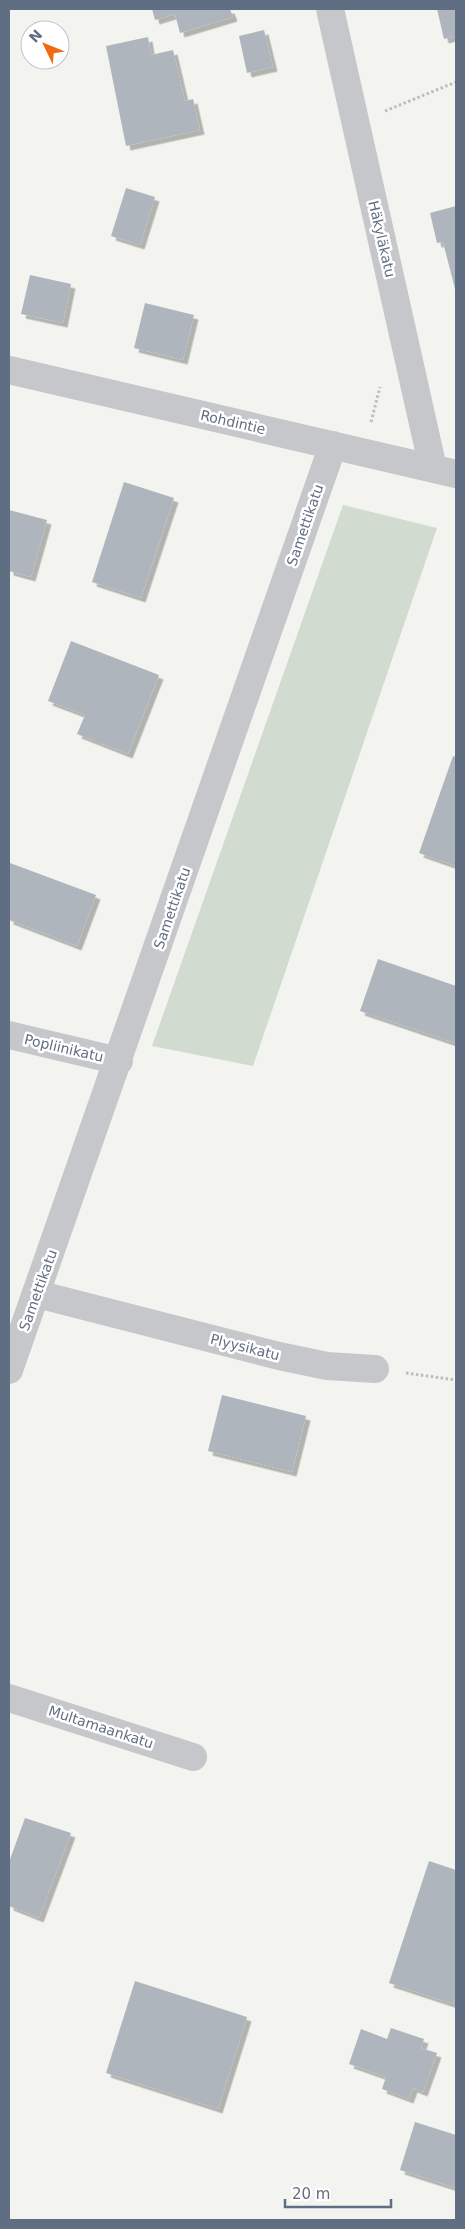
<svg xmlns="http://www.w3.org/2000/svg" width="465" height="2229" font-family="'DejaVu Sans',sans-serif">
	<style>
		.green { fill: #d2dbd0 }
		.building { fill: #afb5bc; filter: url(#shadow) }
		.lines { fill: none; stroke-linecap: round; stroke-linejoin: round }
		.path { stroke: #bcbdc0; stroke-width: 3; stroke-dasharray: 2.5 2.5; stroke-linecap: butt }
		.minor { stroke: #c5c7cb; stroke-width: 28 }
		.labels { text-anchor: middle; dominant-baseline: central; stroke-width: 5; stroke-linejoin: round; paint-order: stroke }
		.street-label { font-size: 14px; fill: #606e83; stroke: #fff }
	</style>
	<defs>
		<filter id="shadow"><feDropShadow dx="4.5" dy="4.5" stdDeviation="0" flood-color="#0004"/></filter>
	</defs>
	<rect width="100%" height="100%" fill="#f3f4ef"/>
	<path class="green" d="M343,505L437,528L253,1066L152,1046Z"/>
	<path class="building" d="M152,9H230L233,17L180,33L175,14L155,20Z
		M437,9H456V36L444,39Z
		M264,30L273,67L247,73L239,36Z
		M148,37L151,55L173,50L185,101L193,99L200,130L126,146L106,46Z
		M126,188L155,197L140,245L111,236Z
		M456,206V293L443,242L437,243L430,213Z
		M30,275L71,284L63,323L21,314Z
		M145,303L194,315L183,360L134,348Z
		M124,482L174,498L141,598L92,582Z
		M9,510L47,520L31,577L9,571Z
		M71,641L159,675L128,754L77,734L85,715L48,701Z
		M453,756L456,757V866L419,853Z
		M10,863L96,895L77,946L9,920Z
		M378,959L456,986L455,1043L360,1011Z
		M222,1395L306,1416L292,1472L208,1451Z
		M25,1818L71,1833L39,1918L9,1906V1862Z
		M429,1861L456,1870V1995L453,2004L389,1983Z
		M135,1981L247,2017L218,2109L106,2073Z
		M391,2028L424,2039L421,2048L437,2053L423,2092L413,2088L409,2099L382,2089L386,2077L349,2064L361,2029L387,2039Z
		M415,2122L456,2135V2188L400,2170Z"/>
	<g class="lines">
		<path class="path" d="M385,111L456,82
			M371,422L380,387
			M406,1373L456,1380"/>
		<path class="minor" d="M330,9L433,468
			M9,370L456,474
			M9,1035L119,1061
			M37,1294L279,1356L327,1366L375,1369
			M9,1370L333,445
			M9,1698L193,1757"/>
	</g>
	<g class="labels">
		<g class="street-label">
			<text transform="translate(382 239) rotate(77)">Häkyläkatu</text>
			<text transform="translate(233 422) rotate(13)">Rohdintie</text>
			<text transform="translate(305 525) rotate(-71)">Samettikatu</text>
			<text transform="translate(172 908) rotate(-71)">Samettikatu</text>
			<text transform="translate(64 1048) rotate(13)">Popliinikatu</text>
			<text transform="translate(38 1290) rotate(-70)">Samettikatu</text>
			<text transform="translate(245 1347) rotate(14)">Plyysikatu</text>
			<text transform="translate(101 1727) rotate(18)">Multamaankatu</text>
		</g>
	</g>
	<rect width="465" height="2229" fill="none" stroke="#606e83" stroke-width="20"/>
	<g transform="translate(45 45) rotate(313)"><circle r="24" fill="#ffffff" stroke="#bfc5cd"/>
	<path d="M0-4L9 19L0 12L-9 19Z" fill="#f16912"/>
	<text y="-8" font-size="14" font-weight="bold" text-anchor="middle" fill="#606e83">N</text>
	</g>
	<path d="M285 2199v8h106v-8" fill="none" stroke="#606e83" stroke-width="2.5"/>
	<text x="292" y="2199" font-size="15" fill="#606e83" stroke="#ffffff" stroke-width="4" paint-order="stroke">20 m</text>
</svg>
